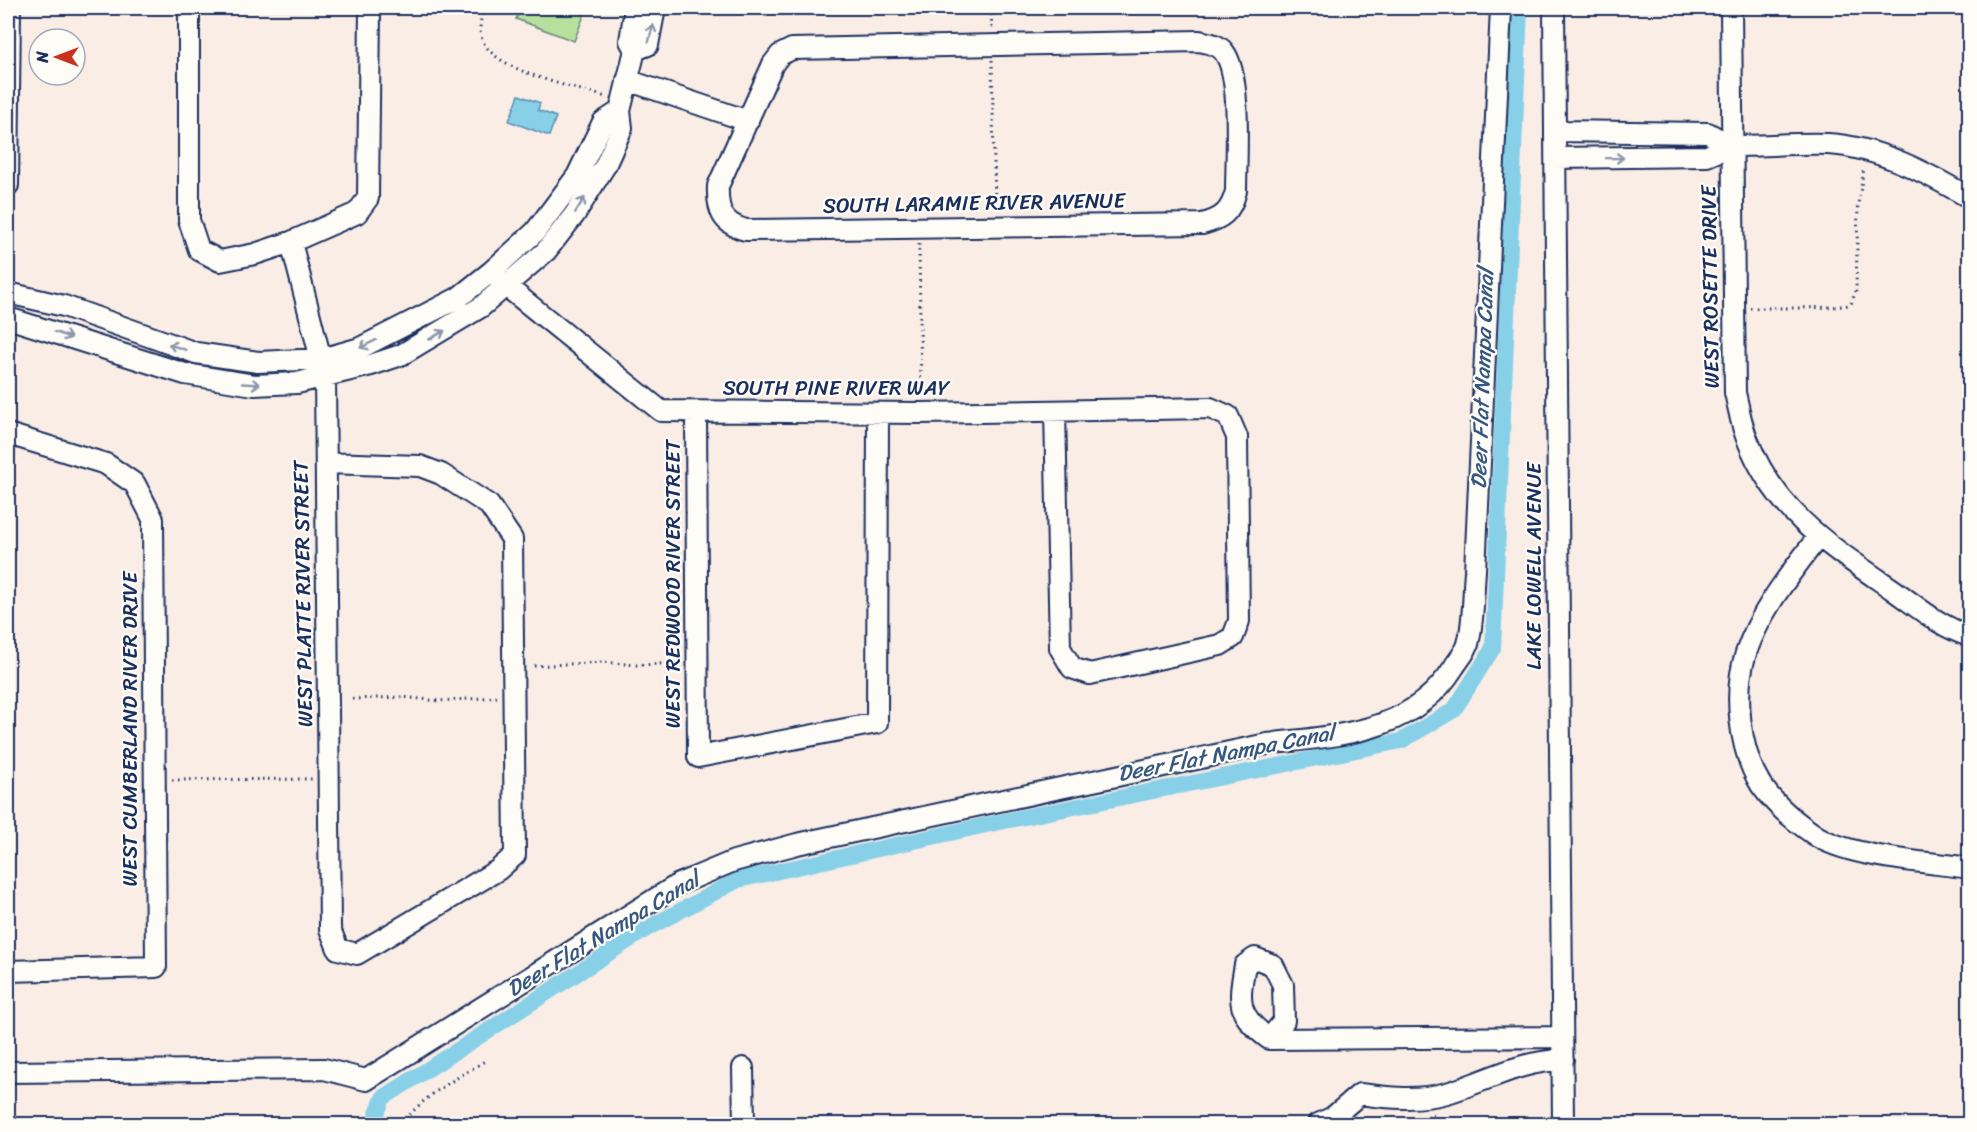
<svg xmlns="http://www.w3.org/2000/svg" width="1977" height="1132" font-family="Sriracha,sans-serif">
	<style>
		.garden { fill: #b7e09d; stroke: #69887e; stroke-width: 1.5 }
		.water { fill: #87d0e8; stroke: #5c90b1; stroke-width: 1.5 }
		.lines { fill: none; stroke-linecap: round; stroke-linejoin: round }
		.canal { stroke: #87d0e8; stroke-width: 16 }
		.minor-casing { stroke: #1b2f5e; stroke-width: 24 }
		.path { stroke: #1b2f5e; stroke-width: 3; stroke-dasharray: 1.5 4.5; stroke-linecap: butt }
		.minor { stroke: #fdfcf7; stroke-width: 20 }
		.oneway { stroke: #8c96aa }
		.labels { text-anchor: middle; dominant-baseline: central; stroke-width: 4.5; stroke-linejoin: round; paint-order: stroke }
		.street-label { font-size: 21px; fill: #1b2f5e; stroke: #fdfcf7 }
		.water-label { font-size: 22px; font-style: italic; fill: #365780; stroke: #fdfcf7 }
	</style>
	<rect width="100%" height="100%" fill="#f9ede6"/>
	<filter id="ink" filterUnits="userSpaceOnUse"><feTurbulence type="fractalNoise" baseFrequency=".0167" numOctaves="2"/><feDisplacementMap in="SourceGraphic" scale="12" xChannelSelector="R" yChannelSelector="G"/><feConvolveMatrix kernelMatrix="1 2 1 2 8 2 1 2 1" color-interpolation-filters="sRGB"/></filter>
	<g filter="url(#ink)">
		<path class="garden" d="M521,8H587L574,41L516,19Z"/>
		<path class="water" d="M519,95L540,103L538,110L556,117L549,136L509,121Z"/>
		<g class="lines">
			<path class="canal" d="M373,1124L383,1098L648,928L738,880L995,823L1401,741L1454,710L1493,648L1520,8"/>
			<g class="minor-casing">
				<path id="minor" d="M189,8V220L199,250L220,261L255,254L291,242L357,213L368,198L370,8
					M1554,8L1563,1124
					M1731,8L1735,393C1739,408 1741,426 1748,441C1776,513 1831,547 1892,589C1915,605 1941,628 1970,636
					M1199,41C1208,43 1218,44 1224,52C1242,75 1236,159 1236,191C1231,212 1222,219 1202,224L746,230C722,224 717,210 718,186L773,64L780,55L792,49Z
					M635,50L648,45L655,8
					M627,80L748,121
					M1556,131L1708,133L1731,146L1707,156L1556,158
					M1731,146C1763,146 1796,143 1828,144C1879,147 1927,173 1970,198
					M8,185L10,8
					M291,242L325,375L330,929L338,949L357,954L498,870L515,855L512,539L489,505L441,474L420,466L326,463
					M492,271L506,286L661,411L921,413L1210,408L1228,416L1237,437L1239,621L1233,637L1220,645L1090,674L1072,668L1060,648L1055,411
					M8,293L64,306L196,353L258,362L321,359L360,348L458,298L492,271L535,232L577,176L603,122L620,111
					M8,318L185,374L254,385L297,383L371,365L401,355L481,307L546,251L575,214L605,166L622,128L620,111L635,50L630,41L635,8
					M696,412L698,757L877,723L878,414
					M8,434L106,464L135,484L153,519L156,967L8,971
					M1818,537C1791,573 1761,609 1746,653C1733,692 1739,750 1761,785C1775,805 1798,824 1818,837C1855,858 1927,862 1970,868
					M1255,958L1273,965L1283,985L1284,1021L1269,1039C1237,1015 1238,1003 1245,965Z
					M1269,1039L1562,1037
					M743,1068L744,1124
					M8,1072L324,1069L366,1080L679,884L734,861L797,844L1267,744C1338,735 1412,734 1454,667C1458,660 1466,652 1468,644C1474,621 1473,594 1475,571L1501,8
					M1318,1124L1333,1117L1360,1094C1389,1098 1418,1101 1447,1093C1488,1081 1518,1061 1563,1060"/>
			</g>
			<path class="path" d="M484,8C481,18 478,29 482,39C494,72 575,87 606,97
				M991,8L992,30
				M992,60L995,210
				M919,244L921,396
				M1750,308C1767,308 1843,309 1851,304L1856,291L1858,205L1864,168
				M534,666L602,662L637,665L679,663
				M352,699L402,697L439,701L497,697
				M172,780L312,779
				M402,1124C424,1095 454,1080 485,1061
				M1410,1124L1436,1114"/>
			<use href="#minor" class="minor"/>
		</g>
		<defs><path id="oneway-shaft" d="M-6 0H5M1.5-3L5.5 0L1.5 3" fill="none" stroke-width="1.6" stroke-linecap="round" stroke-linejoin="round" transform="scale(1.5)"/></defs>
		<g class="oneway">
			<use href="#oneway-shaft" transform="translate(651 33) rotate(-76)"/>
			<use href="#oneway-shaft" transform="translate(1615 158) rotate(-1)"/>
			<use href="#oneway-shaft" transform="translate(580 205) rotate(-58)"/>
			<use href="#oneway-shaft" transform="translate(63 335) rotate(20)"/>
			<use href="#oneway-shaft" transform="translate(437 335) rotate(-29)"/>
			<use href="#oneway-shaft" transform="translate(368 344) rotate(154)"/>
			<use href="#oneway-shaft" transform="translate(177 347) rotate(-161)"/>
			<use href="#oneway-shaft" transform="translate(251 384) rotate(3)"/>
		</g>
	</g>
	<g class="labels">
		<g class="street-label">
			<text transform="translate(974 203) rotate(-1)">SOUTH LARAMIE RIVER AVENUE</text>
			<text transform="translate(1710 287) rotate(-91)">WEST ROSETTE DRIVE</text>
			<text x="836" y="388">SOUTH PINE RIVER WAY</text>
			<text transform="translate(1534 566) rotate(-90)">LAKE LOWELL AVENUE</text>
			<text transform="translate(673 584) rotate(-90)">WEST REDWOOD RIVER STREET</text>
			<text transform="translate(303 594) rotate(-91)">WEST PLATTE RIVER STREET</text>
			<text transform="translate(130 729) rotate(-90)">WEST CUMBERLAND RIVER DRIVE</text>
		</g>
		<g class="water-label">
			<text transform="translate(1482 379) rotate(-88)">Deer Flat Nampa Canal</text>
			<text transform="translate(1226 753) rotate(-11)">Deer Flat Nampa Canal</text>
			<text transform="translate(603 934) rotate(-31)">Deer Flat Nampa Canal</text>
		</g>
	</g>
	<rect width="1977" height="1132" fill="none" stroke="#fdfcf7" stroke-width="30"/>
	<rect x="15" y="15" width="1947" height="1102" fill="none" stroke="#1b2f5e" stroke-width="2" filter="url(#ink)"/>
	<g transform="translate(57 57) rotate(270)"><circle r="28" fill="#fdfcf7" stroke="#a3aaba" stroke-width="1.5"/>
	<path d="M0-4.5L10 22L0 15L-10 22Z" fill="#c8321e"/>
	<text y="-9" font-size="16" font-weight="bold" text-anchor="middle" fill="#1b2f5e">N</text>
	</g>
</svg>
